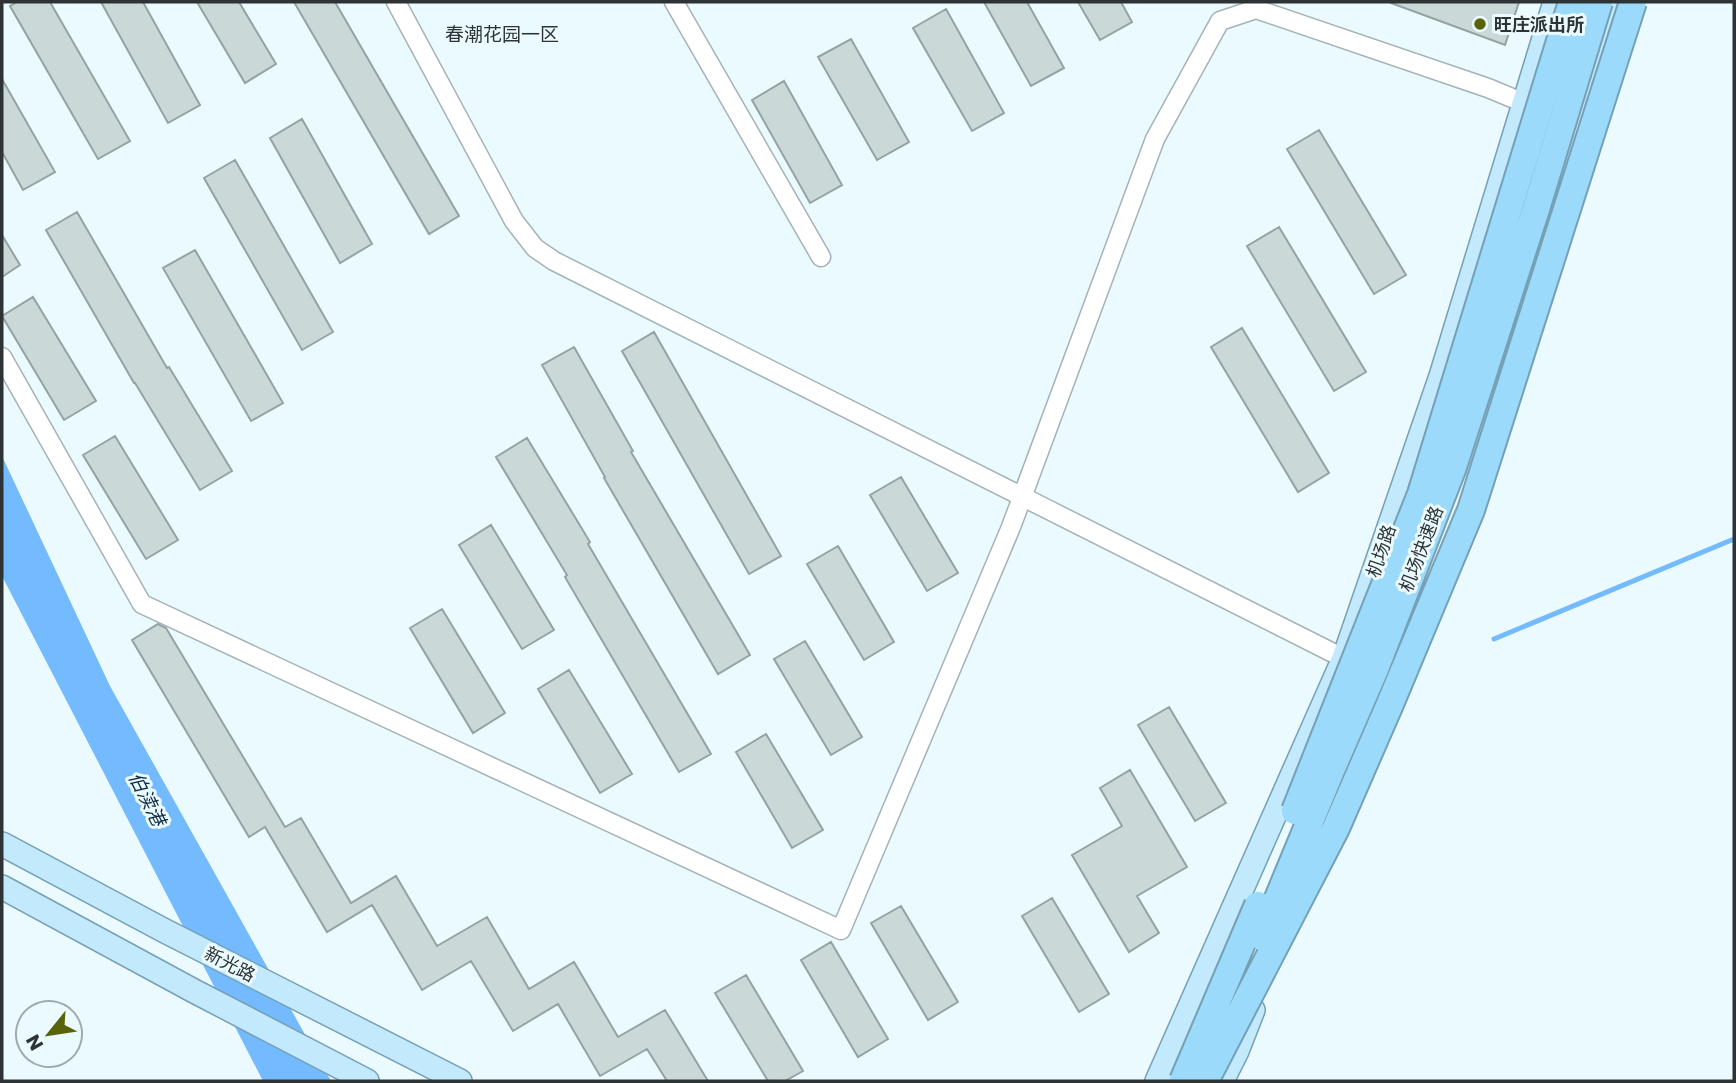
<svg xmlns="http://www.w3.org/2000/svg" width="1736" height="1083" font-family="Poppins,'Noto Sans SC',sans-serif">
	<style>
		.water { fill: #73bafe }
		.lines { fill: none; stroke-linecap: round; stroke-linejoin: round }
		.stream { stroke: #73bafe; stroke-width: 5 }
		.building { fill: #cad9d8; stroke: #94a3a2; stroke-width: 2 }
		.minor-casing { stroke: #a5b3b6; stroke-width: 21 }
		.major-casing { stroke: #75a0b5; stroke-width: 26 }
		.minor { stroke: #fff; stroke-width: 18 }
		.major { stroke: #c3e9fc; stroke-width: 23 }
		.highway-bridge-casing { stroke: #75a0b5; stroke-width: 30; stroke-linecap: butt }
		.highway-bridge { stroke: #9bdafa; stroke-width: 26 }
		.poi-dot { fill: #586407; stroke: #ebfafe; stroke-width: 2.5 }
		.labels { text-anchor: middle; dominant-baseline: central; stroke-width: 6; stroke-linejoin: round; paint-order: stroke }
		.poi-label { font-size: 18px; font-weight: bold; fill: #2e3435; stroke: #ebfafe; text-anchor: start }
		.street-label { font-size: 18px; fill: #2e3435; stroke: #ebfafe }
		.neighbourhood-label { font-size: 19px; fill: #2e3435; stroke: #ebfafe }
		.water-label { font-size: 19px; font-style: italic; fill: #0e2c47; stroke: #ebfafe }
	</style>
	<rect width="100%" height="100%" fill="#ebfafe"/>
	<path class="water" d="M2,456L110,686L331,1081H263L2,576Z"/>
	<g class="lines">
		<path class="stream" d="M1494,639L1734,539"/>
	</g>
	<path class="building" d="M17,2H50L130,141L98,159L10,6Z
		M101,2H143L200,105L168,123Z
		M197,2H239L276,64L245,83Z
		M294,2H335L459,216L429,234Z
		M984,2H1027L1064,68L1031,86Z
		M1078,2H1121L1132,22L1100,40Z
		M1391,2H1519L1505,45L1391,3Z
		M946,9L1004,113L972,131L913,28Z
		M851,39L909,142L877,160L818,57Z
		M2,79L55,172L23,190L2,152Z
		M784,81L842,185L810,203L752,100Z
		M302,119L372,244L340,263L270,138Z
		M1319,130L1406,275L1374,294L1287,149Z
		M235,160L333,332L302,350L204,178Z
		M77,212L167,368L169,367L232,471L200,490L135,383H134L46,230Z
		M1279,227L1366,372L1334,391L1247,246Z
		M2,235L20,265L2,277Z
		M195,250L283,403L251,421L163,268Z
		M33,297L96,401L64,420L2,316Z
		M1242,328L1329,473L1298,492L1211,347Z
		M654,332L781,556L749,574L622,351Z
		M574,347L633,451L631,452L750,655L718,674L604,478L605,477L542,365Z
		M115,436L178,540L146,559L83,455Z
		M527,438L590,542L588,544L711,754L679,772L565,577L567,575L496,457Z
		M901,477L958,573L927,591L870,495Z
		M491,525L554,630L522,649L459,545Z
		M838,546L894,642L864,660L807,564Z
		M442,609L505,713L473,733L410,628Z
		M158,624L166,628L285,827L301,818L351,903L396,876L437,946L487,917L529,989L574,962L618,1037L665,1010L708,1081H667L647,1049L600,1076L558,1004L513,1031L471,961L422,990L372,905L327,932L265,827L249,837L132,640Z
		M805,641L862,737L831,755L774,659Z
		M569,670L632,774L600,793L538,689Z
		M1169,707L1226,803L1195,821L1138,725Z
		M766,734L823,830L792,848L736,752Z
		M1130,770L1187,867L1137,896L1159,933L1129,952L1072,855L1122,826L1100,788Z
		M1052,898L1109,994L1079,1012L1022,916Z
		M901,906L958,1002L928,1020L871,923Z
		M831,942L888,1039L858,1057L801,960Z
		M746,975L803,1071L785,1081H768L715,993Z"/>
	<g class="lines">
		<g class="minor-casing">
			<path id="minor" d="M396,2L514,221L535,248L554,261L1353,663
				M674,2L821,257
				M2,357L142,604L841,930L1011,527L1155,139L1220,21L1256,9L1488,88L1524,103"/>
		</g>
		<g class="major-casing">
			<path id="major" d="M1547,217L1619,2
				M1340,790L1376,698
				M2,844L165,931L460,1081
				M2,887L194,991L367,1081
				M1157,1081L1344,658L1441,376L1555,2
				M1222,1081L1237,1051L1253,1010"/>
		</g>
		<use href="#minor" class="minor"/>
		<use href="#major" class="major"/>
		<g class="highway-bridge-casing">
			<path id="highway-bridge" d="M1295,811L1421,494L1572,2
				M1262,937L1332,768L1375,669L1453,467L1536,209L1599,2
				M1183,1081L1258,905
				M1205,1081L1336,828L1390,704L1471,510L1633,2"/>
		</g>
		<use href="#highway-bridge" class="highway-bridge"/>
	</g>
	<circle class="poi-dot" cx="1480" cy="24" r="7"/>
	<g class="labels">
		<g class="poi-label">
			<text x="1494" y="24">旺庄派出所</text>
		</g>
		<g class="street-label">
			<text transform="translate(1421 549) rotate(-69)">机场快速路</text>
			<text transform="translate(1381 551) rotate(-71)">机场路</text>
			<text transform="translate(230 964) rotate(27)">新光路</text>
		</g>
		<g class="neighbourhood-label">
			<text x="502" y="34">春潮花园一区</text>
		</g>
		<g class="water-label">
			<text transform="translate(147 799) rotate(63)">伯渎港</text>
		</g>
	</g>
	<rect width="1736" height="1083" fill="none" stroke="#2e3435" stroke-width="7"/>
	<g transform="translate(49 1034) rotate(240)"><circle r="33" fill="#ebfafe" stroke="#9fabae" stroke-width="2"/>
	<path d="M0-5L12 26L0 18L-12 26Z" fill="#586407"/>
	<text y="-10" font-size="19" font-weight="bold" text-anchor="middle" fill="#2e3435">N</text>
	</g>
</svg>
